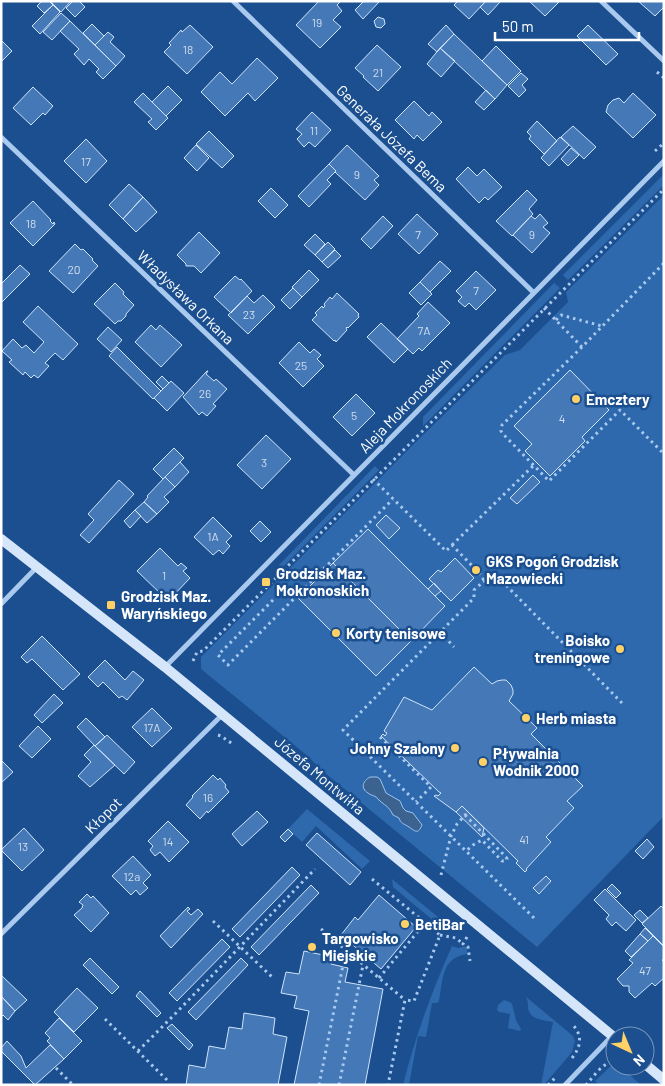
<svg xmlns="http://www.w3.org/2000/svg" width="665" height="1086" font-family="Barlow,sans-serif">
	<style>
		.green { fill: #2e69ad }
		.water { fill: #3c6290; stroke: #9cc4f0 }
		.building { fill: #4478b7; stroke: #cfe3fa }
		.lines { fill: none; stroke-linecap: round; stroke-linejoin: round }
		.path { stroke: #a9c9ee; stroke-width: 3; stroke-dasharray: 2.5 4; stroke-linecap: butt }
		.street { stroke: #a9c9ee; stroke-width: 5 }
		.secondary { stroke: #d6e6fa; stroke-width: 10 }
		.poi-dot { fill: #ffd166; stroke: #1b4f8f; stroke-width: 2 }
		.labels { text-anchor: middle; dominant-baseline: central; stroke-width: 5; stroke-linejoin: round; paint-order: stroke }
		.number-label { font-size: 12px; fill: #d0dded }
		.street-label { font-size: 15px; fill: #fff; stroke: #1b4f8f }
		.poi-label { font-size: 15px; font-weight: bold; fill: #fff; stroke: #1b4f8f; text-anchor: start }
	</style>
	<rect width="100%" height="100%" fill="#1b4f8f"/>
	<path class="green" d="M664,174V185L568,280L563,275Z
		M664,195V816L537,947L319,768L309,757L201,669V657L422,436L505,355L520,350L568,302L566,292Z
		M554,283L560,288L423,426V417Z
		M375,466L379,470L282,568L279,565Z
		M307,809L370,861L362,869L316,826L302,842L288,829Z
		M392,879L450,927H441L393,887Z
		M452,946L458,948L467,946V954C441,958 443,980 439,1001L437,1003H432L426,1037L418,1036L409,1085H403C415,1037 432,991 452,946Z
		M525,996L573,1036L575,1041L572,1052L544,1085H541L553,1022C543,1020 530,1020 528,1008C528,1003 528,1000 525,996Z
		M504,1000L510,1002L512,1004L516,1020L521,1029L520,1031L508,1028L510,1014L499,1012L497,1010L498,1005Z
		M612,1065L618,1066L623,1069L641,1085H599L595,1081Z"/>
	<path class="water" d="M370,777H377L380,779L386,793L400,801L403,808L406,811L413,813L422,825C418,835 415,831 409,827C403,823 401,824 399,818L393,815C388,805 385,806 379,800C377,799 377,797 376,797C373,795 370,795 368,793C360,788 363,781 370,777Z"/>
	<path class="building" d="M42,1H49L53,5L44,13L37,6Z
		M50,1H71L61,12Z
		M73,1H79L85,7L75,17L66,8Z
		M319,1H339L340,2L337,5L342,11L333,20L341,27L320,48L296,25Z
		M364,1H380L363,19L355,10Z
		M458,1H486L469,19L454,5Z
		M486,1H501L488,15L480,7Z
		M529,1H560L545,16Z
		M638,1H664V7L655,16Z
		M53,5L60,12L40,34L32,26Z
		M61,13L70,21L52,40L43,32Z
		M378,17L384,19L385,24L381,28L376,27L374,21Z
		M70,21L116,66L103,79L96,72L99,69L89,59L84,65L74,54L79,49L60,31Z
		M92,24L104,36L95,45L83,33Z
		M190,25L213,47L187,74L164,52L171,45L169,43L181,30L182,32Z
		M446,25L454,34L437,52L428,44Z
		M588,25L618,54L606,65L577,36Z
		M108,32L114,37L110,42L125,56L116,66L95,45Z
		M454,34L507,85L495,99L440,48Z
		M1,40L12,51L1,62Z
		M377,45L401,67L378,91L363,77L364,76L355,68Z
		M496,46L521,71L507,85L482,61Z
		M440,48L455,61L441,77L427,64Z
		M257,58L278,78L255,101L248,93L225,116L201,92L220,72L232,84Z
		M521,73L528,79L522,85L526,90L519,97L508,86Z
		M168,86L182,100L166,116L152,102Z
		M33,87L53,106L45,115L43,113L31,125L13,108Z
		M486,90L495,99L484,110L475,102Z
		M143,93L168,118L156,130L148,122L152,119L134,102Z
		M633,93L656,115L633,138L606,112L608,105L613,100L619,98L624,103Z
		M414,101L429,116L432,112L442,122L423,141L417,135L414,139L395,120Z
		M312,112L331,130L315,147L309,142L304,147L297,139L302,134L296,129Z
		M537,121L557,141L544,154L529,139L531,136L527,132Z
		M573,126L596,147L584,159L561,137Z
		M209,131L234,156L222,168L196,144Z
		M560,137L569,145L549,166L541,158Z
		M86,139L107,161L86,183L64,161Z
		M196,145L209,158L197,171L184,158Z
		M347,145L379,176L374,180L379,185L365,200L335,172L336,171L329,164Z
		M571,148L579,155L568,166L561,159Z
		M329,164L336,171L327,180L331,184L309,207L298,196Z
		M468,167L477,176L484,169L502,187L488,200L485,197L479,203L456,179Z
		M129,184L143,197L123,219L109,205Z
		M271,188L288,205L275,218L258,201Z
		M527,190L537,200L529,209L533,214L512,236L496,221Z
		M143,197L157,212L136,232L123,219Z
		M33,201L51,220L50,221L53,224L54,222L55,224L33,246L10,223Z
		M417,214L438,234L419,254L398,234Z
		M540,214L548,223L543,227L550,233L532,253L513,235L531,216L535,219Z
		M383,216L393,226L371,249L361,239Z
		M199,232L220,253L201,273L194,266H186V264L177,255Z
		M315,234L325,244L315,255L304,245Z
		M328,242L335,249L322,262L315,255Z
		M75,244L81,250L83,249L93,259L92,260L98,266L73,293L49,271Z
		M335,250L341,256L328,268L322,262Z
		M440,261L451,271L430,292L420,282Z
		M20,265L30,274L1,303V284Z
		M309,270L319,280L302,297L292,287Z
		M476,271L496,290L476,310L469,303L465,307L458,301L462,297L456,291Z
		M235,276L240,280L241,279L252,291L231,313L214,297Z
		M420,282L432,294L421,305L409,293Z
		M115,283L124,292L123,294L134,305L126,314V316L121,321H118L115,324L94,304Z
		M293,288L302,297L290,309L281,300Z
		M337,293L359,314L358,315L359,317L348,328L347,327L346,328L347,330L336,342L335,340L334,341L312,320L317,315L315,313L322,306L323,308L325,306L324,304L330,297L332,299Z
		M263,295L275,307L248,334L228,315L247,296L254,303Z
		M428,302L450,323L422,351L419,348L413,354L397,339L419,316L417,314Z
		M38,306L78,344L63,360L55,353L45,363L49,366L38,378L34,375L31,378L25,372L23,375L9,362L12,360L2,351L13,339L22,348L26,345L34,353L44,342L23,322Z
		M381,323L408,349L394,363L367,337Z
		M151,325L156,330L160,325L182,345L161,367L135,342Z
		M108,327L122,340L111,352L97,339Z
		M299,342L310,353L314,349L321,355L317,359L324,366L303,387L279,363Z
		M117,347L161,391L153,399L109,356Z
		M570,370L609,410L582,437L585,441L550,476L525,451L532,444L514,426Z
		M207,371H208L206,374L214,381L216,379L227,389L213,404L216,406L207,416L202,412L199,415L183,397Z
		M162,376L169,383L163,389L156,382Z
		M171,381L184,393L167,411L154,398Z
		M356,394L375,413L352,436L333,417Z
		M266,435L291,459L262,489L237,465Z
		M174,448L184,458L163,479L153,469Z
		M180,462L189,472L175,487L165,477Z
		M533,475L540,482L517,504L510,498Z
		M165,477L175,487L164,497L169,502L157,514L144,502L148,497L147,496Z
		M119,480L134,494L89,543L80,535L94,520L88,514Z
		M144,502L157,514L147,523L135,510Z
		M135,510L141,516L130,528L124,521Z
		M386,515L400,528L389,539L376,525Z
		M213,517L232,536L226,542L230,546L223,554L219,550L213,555L194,537Z
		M260,521L271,532L261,542L250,531Z
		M368,529L445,606L411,641L333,563Z
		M160,548L178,566L181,563L187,568L183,571L190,578L173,596L169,598L163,596L137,571Z
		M455,558L474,578L451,601L429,579L438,570L441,572Z
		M333,563L411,641L376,676L298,598Z
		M434,583L441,591L435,596L428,589Z
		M42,636L80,674L63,690L32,659L27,663L21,657Z
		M105,660L125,680L133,671L144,680L127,700L122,696L119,698L103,682L98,687L88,677Z
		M474,667L492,684L497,681L502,680H506L511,685L513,690V694L509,701L537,728L531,734L583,786L567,801L574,808L546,837L551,842L526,869L527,870L525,872L516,863L518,861L462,806L456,812L434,796L436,795L438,796L441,793L439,792L381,736L383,734L385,736L387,733L384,731L404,697L432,710Z
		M54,694L63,703L42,723L34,715Z
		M152,708L172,728L152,747L132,727Z
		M86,718L105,737L95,746L77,727Z
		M38,726L51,739L32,758L19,746Z
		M107,735L135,762L124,774L95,746Z
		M94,745L115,765L90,787L78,776L91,762L84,755Z
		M1,760L13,772L1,783Z
		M213,775L218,780L220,778L226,785L225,787L229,792L208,813L207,811L200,819L186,805L193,797L192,796Z
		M462,806L484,828L482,837L456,812Z
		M257,811L268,822L242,846L232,834Z
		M168,821L189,842L169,862L160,852L155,856L150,850L153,846L148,841Z
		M24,828L44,850L22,871L1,850Z
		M288,829L293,834L285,842L280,837Z
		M317,833L361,872L350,885L306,845Z
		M647,839L654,847L643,859L635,851Z
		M133,856L151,875L143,883L148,888L140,895L136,890L131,895L112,876Z
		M292,867L300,875L240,937L232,929Z
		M546,876L551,881L539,894L533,888Z
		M612,884L621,893L616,898L607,889Z
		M311,885L319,893L259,955L251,947Z
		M605,889L636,920L626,931L616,922L612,926L606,919L609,915L594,900Z
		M87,894L91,898L93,896L109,913L91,932L74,915L82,908L83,905L79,902Z
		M379,895L416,927L381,969L341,935L355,917L358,920Z
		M661,906L664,909V946L642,924Z
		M188,907L190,909L187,911L191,915L198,909L203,914L171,948L160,936Z
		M640,910L648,918L642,923L634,915Z
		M645,928L653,936L648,941L640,934Z
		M640,934L648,941L631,957L625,951Z
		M653,936L664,947V959L662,960L664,962V978L655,986L652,983L635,998L629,992V986H623L617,979L633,963L629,960Z
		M222,939L230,947L177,1001L169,993Z
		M304,951L333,957L331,964L348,968L345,982L383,989L365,1085H294L309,1011L294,1008L297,996L281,993L286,972L299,974Z
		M90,958L119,987L112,994L83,965Z
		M241,958L248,965L196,1020L188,1012Z
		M1,975L27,1000L15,1011L1,996Z
		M77,988L98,1008L74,1032L54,1012Z
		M140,991L161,1013L157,1017L136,996Z
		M1,996L15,1011L8,1020L3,1015L1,1017Z
		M244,1013L275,1018L273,1034L287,1037L278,1085H186L189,1065L205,1068L209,1046L225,1049L229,1027L242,1029Z
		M59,1018L82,1041L64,1059L47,1041L50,1038L45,1033Z
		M172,1024L193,1045L189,1050L167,1028Z
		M7,1041L21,1056L26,1068L50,1045L64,1059L35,1085L1,1051V1048Z"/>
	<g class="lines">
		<path class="path" d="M657,72L664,78
			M655,151L664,143
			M544,308L582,347L664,263
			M556,320L561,315L602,326
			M582,347L502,425L501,431L503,434L549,481L620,410L664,454
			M373,479L446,551L452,545L482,576L484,581
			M452,545L533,466
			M296,597L286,587L218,655L228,665L393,499
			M440,632L454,647
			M193,661L197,652L203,651L664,189
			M218,735L221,736L234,745
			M380,737L431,787L416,802
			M465,815L506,857L507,859L505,861H502L482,840L473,845L466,851
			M441,875L451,836L457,824L468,812
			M372,879L440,935L414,1001L405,1000L388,1085
			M534,918L343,730L474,598V590L484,581L486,583L495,574L622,703
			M213,921L272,977
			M321,929L405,1000
			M440,935L456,938L463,944
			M467,937L463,944L468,947L470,961
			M379,978L425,923
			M105,1019L167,1080
			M138,1051L176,1013L315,869
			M572,1058C581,1047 583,1035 572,1024
			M626,1066L632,1071
			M56,1068L73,1085
			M319,1085L346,950
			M339,1085L363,965
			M548,1085L555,1078
			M586,1085C594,1076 603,1062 615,1061"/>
		<path class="street" d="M233,1L533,292
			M601,1L664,61
			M1,137L354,475
			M1,604L37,567
			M165,667L664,161
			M1,934L223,714
			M565,1085L612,1036"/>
		<path class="secondary" d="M1,539L165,667L615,1038
			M645,1064L664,1080"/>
	</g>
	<g class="poi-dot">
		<circle cx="576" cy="399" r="5"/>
		<circle cx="476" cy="570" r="5"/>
		<rect x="261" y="577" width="10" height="10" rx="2.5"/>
		<rect x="106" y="600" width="10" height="10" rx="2.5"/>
		<circle cx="336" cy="633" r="5"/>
		<circle cx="620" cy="649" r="5"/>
		<circle cx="526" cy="718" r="5"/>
		<circle cx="455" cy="748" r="5"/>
		<circle cx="483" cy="762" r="5"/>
		<circle cx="405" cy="924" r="5"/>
		<circle cx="312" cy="947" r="5"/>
	</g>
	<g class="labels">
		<g class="number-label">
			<text x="317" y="22">19</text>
			<text x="188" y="49">18</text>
			<text x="378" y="72">21</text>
			<text x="314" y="130">11</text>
			<text x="86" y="161">17</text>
			<text x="357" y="174">9</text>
			<text x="31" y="223">18</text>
			<text x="418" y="234">7</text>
			<text x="532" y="234">9</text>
			<text x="74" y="269">20</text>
			<text x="476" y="290">7</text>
			<text x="249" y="314">23</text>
			<text x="424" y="330">7A</text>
			<text x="301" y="365">25</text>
			<text x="205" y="393">26</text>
			<text x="354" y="415">5</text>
			<text x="562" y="418">4</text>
			<text x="264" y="462">3</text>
			<text x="213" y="536">1A</text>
			<text x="164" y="575">1</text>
			<text x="152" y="727">17A</text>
			<text x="208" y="797">16</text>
			<text x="524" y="839">41</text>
			<text x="168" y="841">14</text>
			<text x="23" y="846">13</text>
			<text x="132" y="876">12a</text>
			<text x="645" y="970">47</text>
		</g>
		<g class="street-label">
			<text transform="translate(392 138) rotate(44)">Generała Józefa Bema</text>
			<text transform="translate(186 297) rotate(44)">Władysława Orkana</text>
			<text transform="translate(405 405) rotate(-46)">Aleja Mokronoskich</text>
			<text transform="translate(320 775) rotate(40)">Józefa Montwiłła</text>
			<text transform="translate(103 815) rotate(-45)">Kłopot</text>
		</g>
		<g class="poi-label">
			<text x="586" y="399">Emcztery</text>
			<text x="486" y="561">GKS Pogoń Grodzisk<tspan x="486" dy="17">Mazowiecki</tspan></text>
			<text x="276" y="573">Grodzisk Maz.<tspan x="276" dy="17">Mokronoskich</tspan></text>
			<text x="121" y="596">Grodzisk Maz.<tspan x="121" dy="17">Waryńskiego</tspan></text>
			<text x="346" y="633">Korty tenisowe</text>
			<text x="610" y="640" text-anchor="end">Boisko<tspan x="610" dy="17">treningowe</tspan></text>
			<text x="536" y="718">Herb miasta</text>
			<text x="445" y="748" text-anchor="end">Johny Szalony</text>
			<text x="493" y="753">Pływalnia<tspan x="493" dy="17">Wodnik 2000</tspan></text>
			<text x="415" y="924">BetiBar</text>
			<text x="322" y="938">Targowisko<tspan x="322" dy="17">Miejskie</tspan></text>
		</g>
	</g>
	<rect width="665" height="1086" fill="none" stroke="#ffffff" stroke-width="5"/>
	<g transform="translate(630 1051) rotate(136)"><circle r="24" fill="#1b4f8f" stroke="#7695bc"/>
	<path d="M0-4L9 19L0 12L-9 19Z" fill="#ffd166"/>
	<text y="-8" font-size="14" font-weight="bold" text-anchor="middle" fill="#ffffff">N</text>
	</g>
	<path d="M495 32v8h144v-8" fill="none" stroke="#ffffff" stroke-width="2.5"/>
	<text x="502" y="32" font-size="15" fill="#ffffff" stroke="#1b4f8f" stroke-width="4" paint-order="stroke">50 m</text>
</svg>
